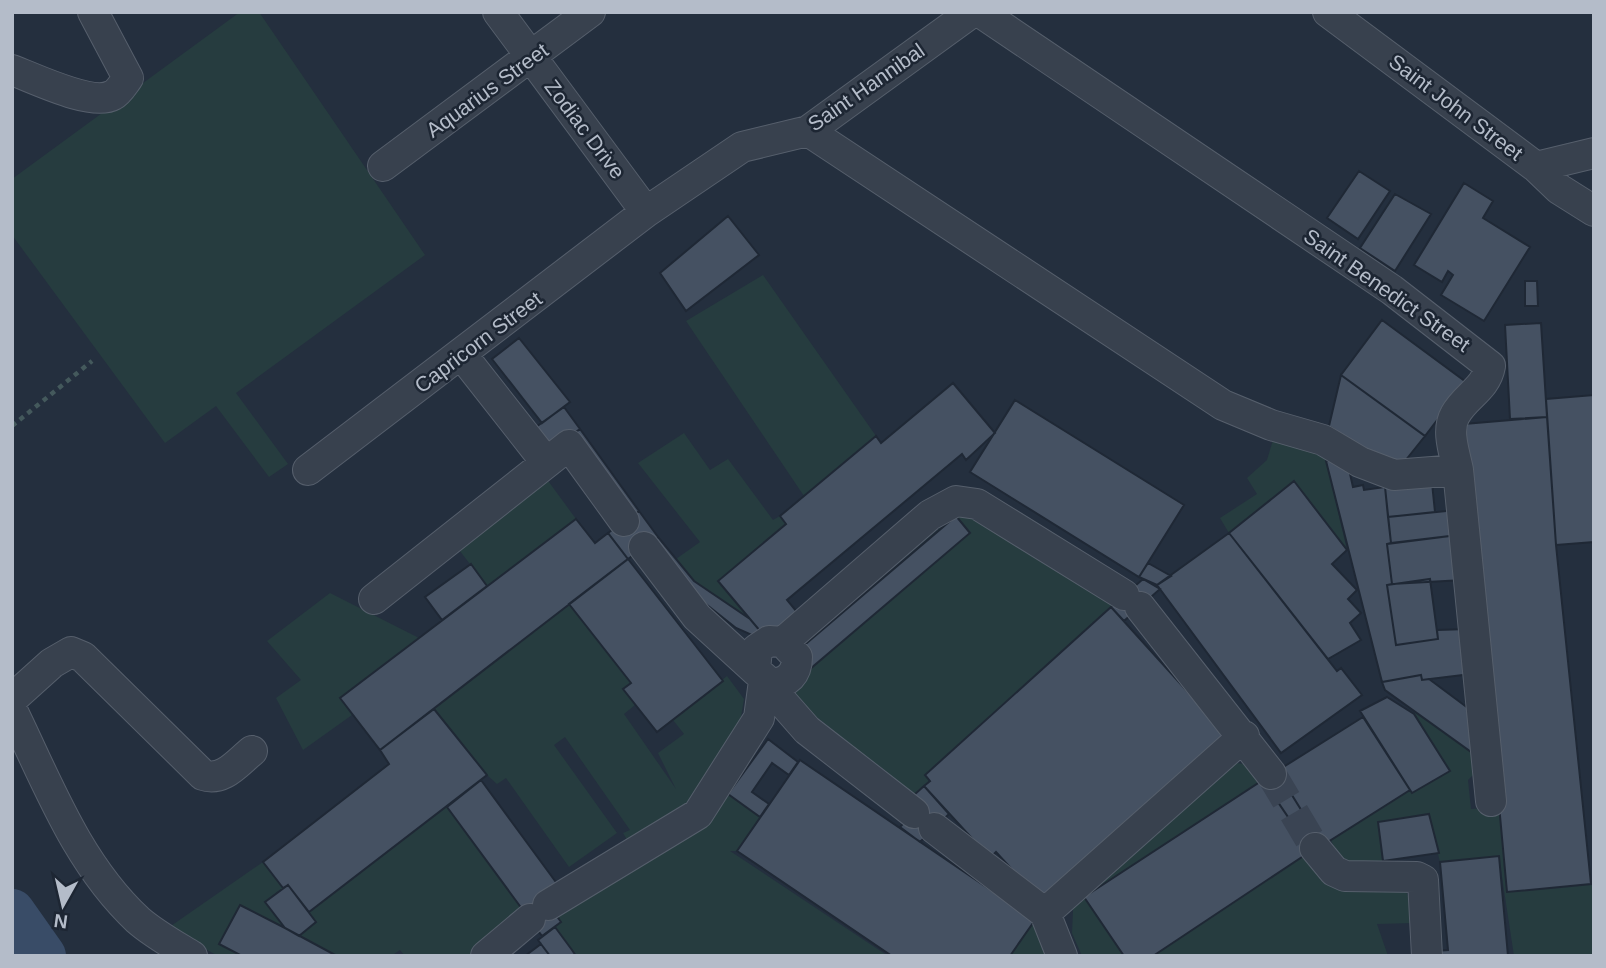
<svg xmlns="http://www.w3.org/2000/svg" width="1606" height="968" font-family="Helvetica,sans-serif">
	<style>
		.green { fill: #263c3f }
		.lines { fill: none; stroke-linecap: round; stroke-linejoin: round }
		.river { stroke: #394c67; stroke-width: 46 }
		.building { fill: #455162; stroke: #1f2835; stroke-width: 2 }
		.minor-tunnel { stroke: #3a4453; stroke-width: 30; stroke-dasharray: 30 15; stroke-linecap: butt }
		.minor-casing { stroke: #565f6c; stroke-width: 32 }
		.path { stroke: #44595c; stroke-width: 4.5; stroke-dasharray: 5 5; stroke-linecap: butt }
		.minor { stroke: #38414e; stroke-width: 30 }
		.labels { text-anchor: middle; dominant-baseline: central; stroke-width: 5; stroke-linejoin: round; paint-order: stroke }
		.street-label { font-size: 21px; fill: #b4bcc9; stroke: #1d2633 }
	</style>
	<rect width="100%" height="100%" fill="#242f3e"/>
	<path class="green" d="M240,12H259L425,255L236,393L288,464L269,477L216,406L165,443L12,235V179Z
		M763,275L876,436L804,496L686,321Z
		M1276,430L1325,445L1326,461L1347,550L1294,482L1229,533L1220,518L1257,494L1247,478L1267,460Z
		M684,433L710,470L728,459L773,520L780,516L786,524L750,619L694,581L676,559L700,542L638,463Z
		M546,478L576,519L487,586L456,546Z
		M963,508L1116,602L925,775L930,781L914,795L794,699L805,671L801,648Z
		M330,593L419,638L340,698L352,715L303,750L276,698L301,680L267,641Z
		M569,604L631,683L623,690L635,705L624,714L676,789L658,753L684,734L673,720L727,676L744,699L728,794L760,817L737,851H730L888,956H576L555,927L561,922L554,913L642,865L623,833L630,830L565,737L554,745L617,833L569,867L506,778L497,784L487,775L433,707Z
		M1414,712L1474,754L1475,773L1468,780L1471,809L1499,807L1507,891L1594,882V956H1514L1499,857L1440,862L1428,814L1378,822L1383,861L1363,865L1339,859L1331,840L1410,790L1413,793L1449,771Z
		M1236,763L1251,765L1263,780L1085,897L1124,956H1082L1072,933L1074,889Z
		M447,807L525,913L473,956H405L400,950L391,956H337L299,936L316,922L309,912Z
		M1311,851L1403,885L1412,905L1414,923L1377,924L1388,956H1153Z
		M263,862L283,888L265,902L285,928L240,905L220,944L242,956H218L168,928Z
		M1035,920L1051,956H1010Z"/>
	<g class="lines">
		<path class="river" d="M12,912L43,956"/>
	</g>
	<path class="building" d="M1359,171L1390,191L1358,239L1327,218Z
		M1464,183L1493,201L1483,218L1530,247L1484,321L1441,295L1453,275L1448,271L1442,282L1414,265Z
		M1395,194L1431,214L1395,271L1360,248Z
		M728,216L759,255L686,311L660,273Z
		M1525,281H1537L1538,306H1525Z
		M1382,320L1466,382L1425,436L1341,375Z
		M1541,323L1547,417L1510,419L1505,325Z
		M519,338L570,402L542,423L492,359Z
		M1341,375L1425,436L1397,471L1329,426Z
		M953,383L995,433L966,460L962,454L787,600L797,612L766,638L718,581L786,524L780,516L876,436L881,443Z
		M1594,395V542L1556,545L1546,399Z
		M1015,400L1184,505L1139,577L970,472Z
		M564,407L580,429L552,449L536,427Z
		M1547,417L1556,545L1591,884L1507,892L1464,424Z
		M580,429L639,511L627,519L568,437Z
		M1346,456L1353,487L1363,485L1364,490L1385,487L1391,543L1387,544L1392,584L1387,585L1396,645L1438,639L1437,630L1468,629L1471,674L1422,680L1421,675L1382,682L1326,461Z
		M1294,481L1347,550L1332,564L1357,590L1348,599L1361,613L1350,623L1361,640L1328,659L1229,533Z
		M1432,483L1435,512L1388,517L1385,487Z
		M1456,510L1458,535L1391,543L1388,517Z
		M639,511L658,537L628,559L608,533Z
		M956,516L970,533L810,669L801,648Z
		M576,519L595,543L608,533L628,559L380,750L340,698Z
		M1229,533L1337,671L1341,668L1362,695L1281,753L1157,585Z
		M1458,535L1463,580L1392,584L1387,544Z
		M658,537L694,581L750,619L761,632L754,636L736,628L687,589L649,543Z
		M628,559L723,681L657,732L623,689L631,683L569,604Z
		M1148,563L1171,576L1157,585L1139,577Z
		M471,564L487,586L442,620L425,597Z
		M1143,579L1160,589L1124,621L1111,607Z
		M1430,579L1438,639L1396,645L1387,585Z
		M1111,607L1226,734L1041,901L996,852L990,858L924,786L930,781L925,775Z
		M1421,675L1422,680L1429,679L1476,714L1474,754L1385,690L1382,682Z
		M1387,697L1414,714L1450,771L1412,793L1360,711Z
		M434,709L487,775L309,912L288,885L283,888L263,862L389,764L380,750Z
		M1363,717L1410,790L1323,845L1277,771Z
		M768,739L798,762L789,775L772,763L752,792L769,804L760,817L728,794Z
		M800,760L1035,920L1010,956H892L737,851Z
		M1277,771L1323,845L1311,851L1263,780Z
		M481,780L558,885L543,897L561,922L542,936L447,807Z
		M1263,780L1311,851L1153,956H1124L1084,897Z
		M924,786L949,814L920,842L900,827L922,803L914,795Z
		M1429,814L1439,853L1383,861L1378,822Z
		M1499,856L1508,956H1434V951L1448,950L1440,862Z
		M288,885L316,922L299,936L285,928L265,902Z
		M240,905L285,928L337,956H242L219,944Z
		M555,927L572,950L576,956H550L538,940Z
		M541,944L550,956H525Z"/>
	<g class="lines">
		<path class="minor-tunnel" d="M1271,774L1315,848"/>
		<g class="minor-casing">
			<path id="minor" d="M498,12L646,212
				M980,12L1392,290L1490,366C1486,389 1465,396 1455,415C1446,431 1455,454 1458,470L1491,801
				M1328,12L1536,167L1559,189L1594,211
				M12,70C34,78 92,107 113,95C119,92 124,83 128,78L93,12
				M808,131L1223,405L1271,425L1323,440L1360,462L1394,475L1458,470
				M383,166L590,12
				M1536,167L1594,153
				M462,355L546,462
				M308,470L646,212L742,147L808,131L972,12
				M644,547L697,617L755,670
				M374,599L569,445L624,521
				M1140,607L1271,774
				M783,642L797,657C797,674 788,683 771,684L755,670L757,649L769,641L783,642L930,515L956,501L977,504L1124,595
				M764,681L807,730L914,813
				M12,699L52,663L71,652L83,657L203,775C223,782 237,763 252,751
				M12,710C48,784 77,863 138,920C154,934 174,945 192,956
				M934,828L1045,913
				M1315,848L1334,871L1345,876L1417,877L1423,880L1427,956
				M548,905L698,814L759,718L764,681
				M486,956L530,919
				M1062,956L1045,913L1244,736"/>
		</g>
		<path class="path" d="M12,426L92,361"/>
		<use href="#minor" class="minor"/>
	</g>
	<g class="labels">
		<g class="street-label">
			<text transform="translate(866 87) rotate(-35)">Saint Hannibal</text>
			<text transform="translate(487 90) rotate(-36)">Aquarius Street</text>
			<text transform="translate(1456 107) rotate(37)">Saint John Street</text>
			<text transform="translate(585 129) rotate(53)">Zodiac Drive</text>
			<text transform="translate(1387 290) rotate(35)">Saint Benedict Street</text>
			<text transform="translate(478 342) rotate(-37)">Capricorn Street</text>
		</g>
	</g>
	<rect width="1606" height="968" fill="none" stroke="#b4bcc9" stroke-width="28"/>
	<g transform="translate(63 905) rotate(188)" stroke="#1d2633" stroke-width="5" paint-order="stroke">
	<path d="M0-5L12 26L0 18L-12 26Z" fill="#b4bcc9"/>
	<text y="-10" font-size="19" font-weight="bold" text-anchor="middle" fill="#b4bcc9">N</text>
	</g>
</svg>
